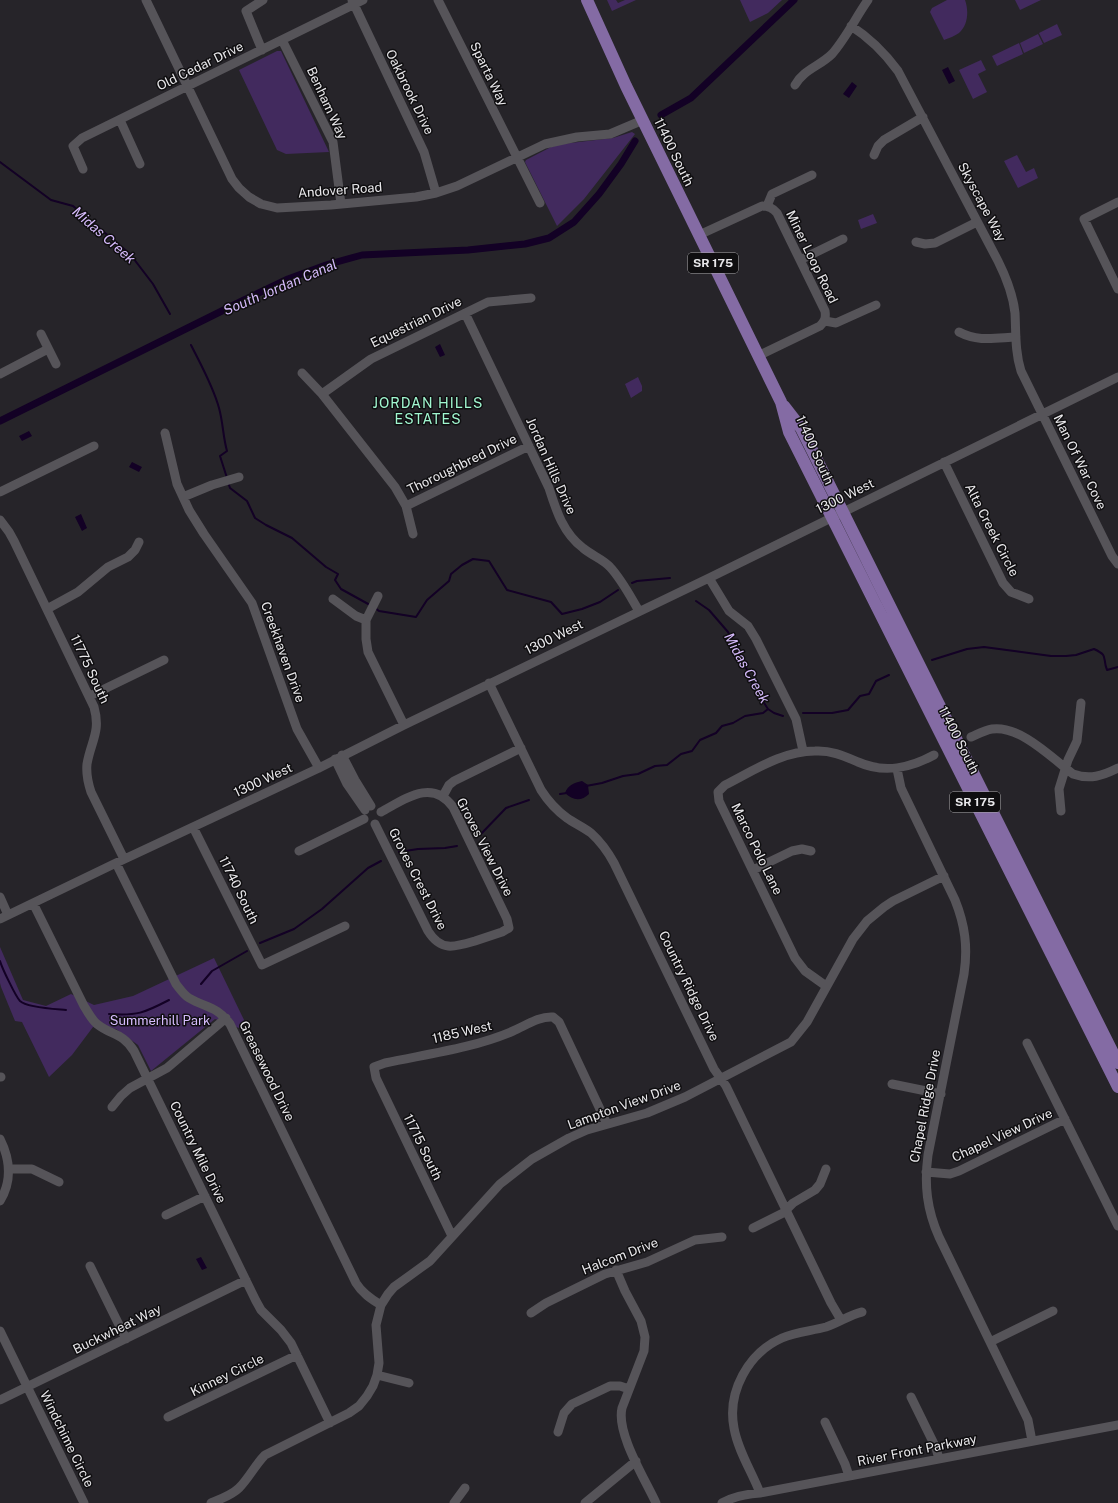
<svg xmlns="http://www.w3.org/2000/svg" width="1118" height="1503" font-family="'Public Sans',sans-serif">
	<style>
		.green { fill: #422a5e }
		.water { fill: #130125 }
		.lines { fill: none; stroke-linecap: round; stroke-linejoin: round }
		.stream { stroke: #130125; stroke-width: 2 }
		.canal { stroke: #130125; stroke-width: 7 }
		.minor { stroke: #565459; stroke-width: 9 }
		.major { stroke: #846ba4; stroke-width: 12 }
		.labels { text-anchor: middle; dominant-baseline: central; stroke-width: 3; stroke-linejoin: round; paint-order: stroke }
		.shield { fill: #0f0e10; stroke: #a8a7a9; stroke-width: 1 }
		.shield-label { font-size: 12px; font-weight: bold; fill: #e9e8eb }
		.street-label { font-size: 13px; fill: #e9e8eb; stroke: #0f0e10 }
		.park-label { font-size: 13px; fill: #d6bcfd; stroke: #0f0e10 }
		.water-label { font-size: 14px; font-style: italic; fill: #d5bafb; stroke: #0f0e10 }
		.neighbourhood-label { font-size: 14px; letter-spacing: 1px; fill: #a1f7d0; stroke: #0f0e10 }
	</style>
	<rect width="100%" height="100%" fill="#262429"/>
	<path class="green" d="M607,0H616L618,3L625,0H636L612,11Z
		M740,0H782L768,13L750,22Z
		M947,0H965C969,11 968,25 959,33C955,36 949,38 944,40L930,12L932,8Z
		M1015,0H1041L1020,10Z
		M1057,24L1062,35L1044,43L1039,33Z
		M1038,34L1043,44L1024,53L1020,43Z
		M1019,43L1023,54L997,66L992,56Z
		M277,51H281L329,152L286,154L277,150L239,70Z
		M981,60L986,70L978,74L987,92L973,99L959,70Z
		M632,132L635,134L584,199L557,226L525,162L526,160L551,147L562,144L613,138Z
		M1017,155L1026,172L1034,168L1038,178L1018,188L1004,161Z
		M873,214L877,223L861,229L858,220Z
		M638,377L642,386V391L631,398L625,384Z
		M0,947L23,1000L46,1006L71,994L94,1005L133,996L214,958L246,1024L239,1028L215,1019L151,1071L138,1045L116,1029L93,1027L72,1055L49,1077L22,1022L15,1021L1,987L0,983Z"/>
	<path class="water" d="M948,67L955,81L949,84L942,70Z
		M852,82L857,86L849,98L843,94Z
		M440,344L445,355L440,357L435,347Z
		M29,431L32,436L22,441L19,436Z
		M132,462L142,467L139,472L129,467Z
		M81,514L87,528L82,531L75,517Z
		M582,781L588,785L589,794C581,802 572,800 565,793C568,785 574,783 582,781Z
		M201,1257L207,1268L202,1270L196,1259Z"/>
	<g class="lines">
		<path class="stream" d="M0,162L51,200L73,206L130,254L153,284L170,314
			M191,345C201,365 213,386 219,408C223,422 223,437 227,451L220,456L227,478
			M228,482L230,488L247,501L255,518L266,525L292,538L326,567L338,574L335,580L341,589L370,605
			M632,583L637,581L670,578
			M696,601L709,610L728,632L744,663L755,689L768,709L774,713L783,716
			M375,608L379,611L416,617L427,600L449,581L451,574L462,565L473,559L489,561L507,590L551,602L562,614L582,609L600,602L618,590
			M932,660L967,649L984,647L1051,656H1066L1076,655L1094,649C1109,656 1102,657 1107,670L1118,667
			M803,713H832L848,710L860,696L869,694L876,681L889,675
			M586,786L602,783L623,776L638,774L655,766L667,765L681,754L692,751L700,740L716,733L722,726L733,723L745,716L763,713L768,709
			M560,794L567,793
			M480,835L506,808L529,800
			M399,852L418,849L445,848L457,846
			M260,943L294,929L322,909L368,868L381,861
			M0,961C2,968 16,997 20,1001C28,1008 55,1009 66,1010
			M201,984L212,971L247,951
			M109,1014C137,1016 144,1013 169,1000"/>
		<path class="canal" d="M661,115L691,98L794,0
			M0,421L244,300L288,279L326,265L362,255L468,250L525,244L549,238L574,222L599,194L621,164L635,141"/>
		<path class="minor" d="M146,0L232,179L239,188L249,197L261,204L277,208L331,205L416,197L436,193L457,186L545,144L577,137L610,134L643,120
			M352,0L424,152L436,193
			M438,0L540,203
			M851,26C870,38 884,52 898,71L998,261C1006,277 1013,295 1015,313C1016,333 1015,352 1021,371L1112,556L1118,564
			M282,40L333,142L341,204
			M262,50L246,11L263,0
			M795,85C803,70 820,66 832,54C846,38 856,17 868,0
			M120,120L140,164
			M874,155L878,146L884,140L923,117
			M83,169L73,146L82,138L363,0
			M1118,202L1084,219L1118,289
			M767,206L772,194L812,175
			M699,235L762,206C769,206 773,208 777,213L825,311C826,318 825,321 820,326L758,356
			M916,242L925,244L935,243L977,222
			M800,260L843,239
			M465,313L549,488C556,510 563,533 583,548C591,555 603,559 610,567C622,580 630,596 639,611
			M825,321L836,323L876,305
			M959,332C978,342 995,338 1016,337
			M41,334L56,364
			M302,373L322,394L395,487L406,506L413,534
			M0,374L48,349
			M322,394L371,359L488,302L531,298
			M165,433L177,484L189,510L204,534L252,603L297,729L319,768
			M944,462L1003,583L1011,592L1029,599
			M0,492L94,446
			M183,497L212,485L239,477
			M406,506L529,446
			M0,520L9,532L14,541L94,707C101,732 91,741 87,764C86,774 88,783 91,792L124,859
			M709,578L729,611L748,626L756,639L796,719L803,751
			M378,596L366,620V639L368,652L404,725
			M333,599L356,616L366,620
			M47,609L78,592L108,567L128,557L135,550L139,542
			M489,683L541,790C548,801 556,810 567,818C574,823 583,827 591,833C601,842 608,852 614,863L714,1069L726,1086L831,1303L841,1320
			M90,696L164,660
			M971,737C978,734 985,730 992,729C1020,725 1052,758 1073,774C1090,780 1102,776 1118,768
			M342,755L355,780L371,806
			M335,759L347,784L365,810
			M897,769L901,788L955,900C965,925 968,947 964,974L928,1155C924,1185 927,1210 939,1237L1028,1420L1032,1441
			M443,796L449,785L454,781L521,748
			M1061,811L1059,789L1068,760L1077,741L1081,703
			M375,824L428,931C441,952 455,947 475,941C484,938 493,935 502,932L509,928L507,919L453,807C432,778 405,799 381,812
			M193,827L262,965L345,926
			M299,851L364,819
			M116,863L176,984C180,989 184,995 189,998C206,1008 217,1006 230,1024L356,1283C362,1293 371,1299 381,1305
			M753,870L792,851L802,849L811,851
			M0,897L8,915
			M33,903L84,1006C88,1012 91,1019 97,1024C112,1036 122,1032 134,1051L256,1301L261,1310L281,1330L291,1343L330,1423
			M0,919L116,863L319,768L404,725L709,578L1118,377
			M826,986L805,971L795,958L719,801L718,792L725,785C753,771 782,751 815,751C831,750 844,756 858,762C885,774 910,768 934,755
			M1027,1043L1118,1226
			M0,1077H1
			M892,1084L941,1094
			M112,1107L121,1096L130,1088L167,1068L226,1018
			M0,1139C10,1159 12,1181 0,1201
			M9,1169H32L59,1182
			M926,1172L950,1174L959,1171L1065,1119
			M166,1215L205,1196
			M753,1228L783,1213L793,1203L815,1190L820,1184L826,1169
			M452,1236L376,1078L374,1067L385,1063C427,1054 474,1048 513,1031C525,1026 539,1016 553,1017L559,1022L607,1124
			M90,1266L126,1339
			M616,1270L625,1291L641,1321L645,1337L644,1351L622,1408C616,1433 645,1479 656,1503
			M531,1313L546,1303L605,1274L647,1262L695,1240L722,1237
			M0,1331L84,1503
			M990,1342L1053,1311
			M377,1375L409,1383
			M911,1397L936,1448L939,1459
			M0,1400L246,1280
			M168,1417L297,1355
			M825,1422L845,1464L849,1476
			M558,1432L564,1413L572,1404L610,1386H620L629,1389
			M760,1493C752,1472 738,1451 734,1428C727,1392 748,1353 782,1338C796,1332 811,1331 826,1327C839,1323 849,1315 862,1312
			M211,1503C221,1499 232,1495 239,1488C249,1478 255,1465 265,1455L349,1413L359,1406L367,1396L373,1386L377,1375L379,1363L376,1325L381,1305L388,1294L394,1287L430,1261L500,1184L532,1159L569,1138L587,1130L647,1113L685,1097L791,1042L807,1022L853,939L867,921L884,907L893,901L944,876
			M454,1503L465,1488
			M585,1503L636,1461
			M722,1503C734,1496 747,1494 760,1493L1118,1425"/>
		<path class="major" d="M587,0L626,86L781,402L789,432L1118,1087
			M784,406L801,428L1118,1063"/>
	</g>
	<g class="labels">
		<g class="shield">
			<rect x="688" y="253" width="50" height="20" rx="3"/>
			<rect x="950" y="792" width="50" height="20" rx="3"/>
		</g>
		<g class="shield-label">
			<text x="713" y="263">SR 175</text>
			<text x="975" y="802">SR 175</text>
		</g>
		<g class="street-label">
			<text transform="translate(200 66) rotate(-26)">Old Cedar Drive</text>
			<text transform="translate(489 74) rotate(64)">Sparta Way</text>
			<text transform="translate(410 92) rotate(64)">Oakbrook Drive</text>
			<text transform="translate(327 103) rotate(65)">Benham Way</text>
			<text transform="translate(674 152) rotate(64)">11400 South</text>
			<text transform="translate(340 190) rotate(-4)">Andover Road</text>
			<text transform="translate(982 202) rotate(62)">Skyscape Way</text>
			<text transform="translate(812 257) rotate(64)">Miner Loop Road</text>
			<text transform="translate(416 322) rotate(-26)">Equestrian Drive</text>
			<text transform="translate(815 450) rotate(66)">11400 South</text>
			<text transform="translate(1080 462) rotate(64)">Man Of War Cove</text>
			<text transform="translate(462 464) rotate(-26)">Thoroughbred Drive</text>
			<text transform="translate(551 466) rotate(66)">Jordan Hills Drive</text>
			<text transform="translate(845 496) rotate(-26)">1300 West</text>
			<text transform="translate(992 530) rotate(63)">Alta Creek Circle</text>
			<text transform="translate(554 637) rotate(-26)">1300 West</text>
			<text transform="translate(283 652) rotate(70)">Creekhaven Drive</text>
			<text transform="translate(90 669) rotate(65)">11775 South</text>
			<text transform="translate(959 740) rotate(63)">11400 South</text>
			<text transform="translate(263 780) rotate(-25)">1300 West</text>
			<text transform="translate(485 847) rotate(63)">Groves View Drive</text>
			<text transform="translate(757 849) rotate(64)">Marco Polo Lane</text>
			<text transform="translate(418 879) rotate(63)">Groves Crest Drive</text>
			<text transform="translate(239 890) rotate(64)">11740 South</text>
			<text transform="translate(689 986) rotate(64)">Country Ridge Drive</text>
			<text transform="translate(462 1032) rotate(-13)">1185 West</text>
			<text transform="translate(267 1071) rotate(64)">Greasewood Drive</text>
			<text transform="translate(624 1105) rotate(-20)">Lampton View Drive</text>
			<text transform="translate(925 1106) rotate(-79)">Chapel Ridge Drive</text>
			<text transform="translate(1002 1135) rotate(-25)">Chapel View Drive</text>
			<text transform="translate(423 1147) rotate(64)">11715 South</text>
			<text transform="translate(198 1152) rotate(64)">Country Mile Drive</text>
			<text transform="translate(620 1256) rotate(-21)">Halcom Drive</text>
			<text transform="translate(117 1329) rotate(-26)">Buckwheat Way</text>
			<text transform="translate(227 1375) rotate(-26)">Kinney Circle</text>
			<text transform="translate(67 1439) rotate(64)">Windchime Circle</text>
			<text transform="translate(917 1450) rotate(-11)">River Front Parkway</text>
		</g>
		<g class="park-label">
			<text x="160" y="1020">Summerhill Park</text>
		</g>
		<g class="water-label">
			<text transform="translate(104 235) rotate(41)">Midas Creek</text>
			<text transform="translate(280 287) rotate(-23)">South Jordan Canal</text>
			<text transform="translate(747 668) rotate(61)">Midas Creek</text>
		</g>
		<g class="neighbourhood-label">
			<text x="428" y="403">JORDAN HILLS<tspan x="428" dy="16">ESTATES</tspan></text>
		</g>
	</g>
</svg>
